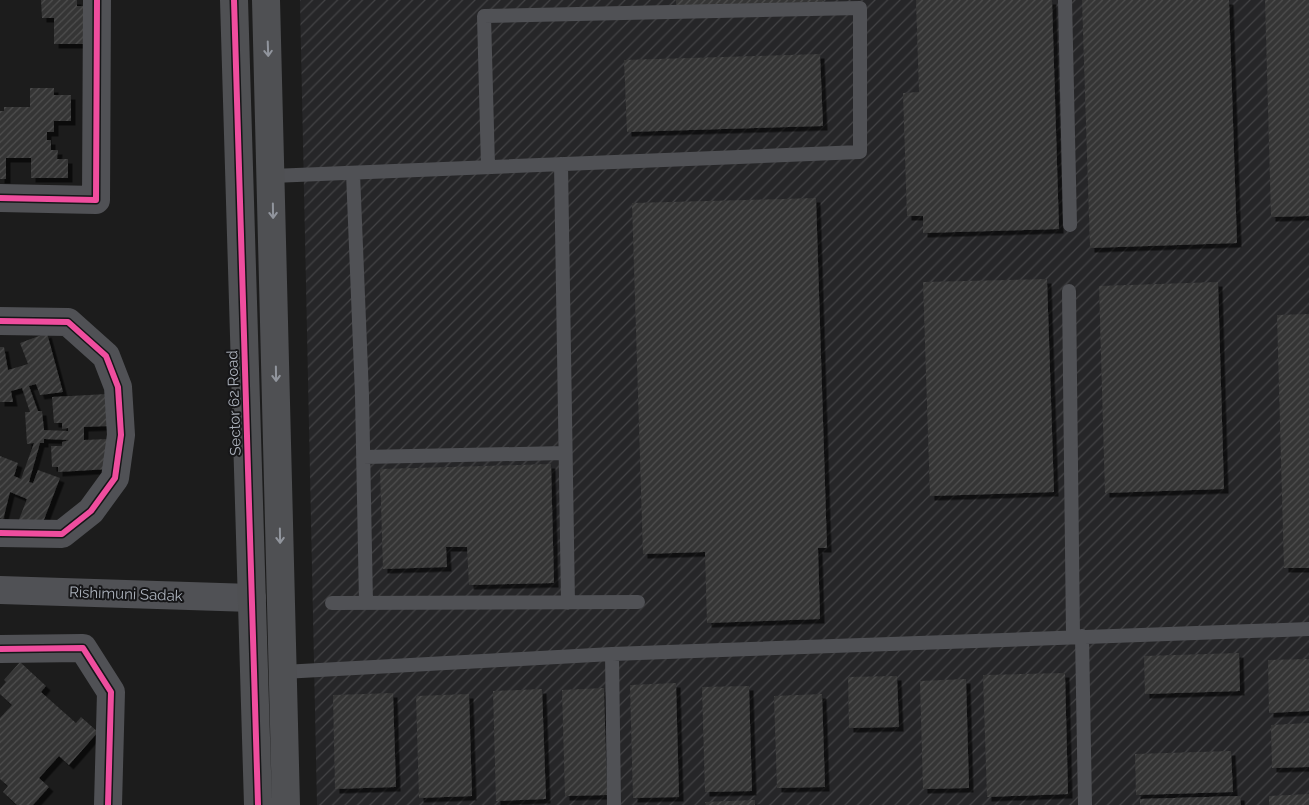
<svg xmlns="http://www.w3.org/2000/svg" width="1309" height="805" font-family="Raleway,sans-serif">
	<style>
		.industrial { fill: url(#industrial-furrows) }
		.building { fill: url(#building-hatch); filter: url(#shadow) }
		.lines { fill: none; stroke-linecap: round; stroke-linejoin: round }
		.lane { stroke: #505155; stroke-width: 14 }
		.street { stroke: #505155; stroke-width: 28 }
		.secondary { stroke: #4f5053; stroke-width: 28 }
		.cycleway-casing { stroke: #161618; stroke-width: 9 }
		.cycleway { stroke: #ef4d9e; stroke-width: 6 }
		.oneway { stroke: #91959d }
		.labels { text-anchor: middle; dominant-baseline: central; stroke-width: 4; stroke-linejoin: round; paint-order: stroke }
		.street-label { font-size: 15px; fill: #adb3bd; stroke: #161618 }
	</style>
	<defs>
		<pattern id="industrial-furrows" width="10" height="10" patternUnits="userSpaceOnUse" patternTransform="scale(1.25)"><rect width="10" height="10" fill="#262628"/><path d="M-1 1l2-2M0 10L10 0M9 11l2-2" fill="none" stroke="#434345"/></pattern>
		<pattern id="building-hatch" width="6" height="6" patternUnits="userSpaceOnUse" patternTransform="scale(1.25)"><rect width="6" height="6" fill="#343434"/><path d="M-1 1l2-2M0 6l6-6M5 7l2-2" fill="none" stroke="#4f4f4f"/></pattern>
		<filter id="shadow"><feDropShadow dx="4.5" dy="4.5" stdDeviation="0" flood-color="#0009"/></filter>
	</defs>
	<rect width="100%" height="100%" fill="#1c1c1c"/>
	<path class="industrial" d="M300,0H1309V805H317Z"/>
	<path class="building" d="M41,0H77V6H91V44H54V18H42Z
		M676,0H823V2L676,6Z
		M916,0H1052L1059,229L923,233V216H907L903,93L919,92Z
		M1082,0H1229L1237,243L1090,248Z
		M1265,0H1309V216L1271,217Z
		M820,54L823,126L627,132L624,60Z
		M30,88H54V95H71V121H54V132H47V140H51V150H58L57,159H68V178H31V158H6V179H0V111H4V107H30Z
		M816,198L827,548H818L820,619L707,623L705,552L643,554L632,203Z
		M1047,279L1054,492L930,496L923,282Z
		M1218,282L1224,489L1105,493L1099,286Z
		M1309,314V568H1284L1277,315Z
		M47,333L63,392L40,395L36,384L29,386L38,411H42L44,430L68,431V428L62,429V423H54L52,397L107,394L109,426L84,427V440L108,439L110,469L58,472V467H52L51,446H62V442L69,440L44,439V443H40L29,482L33,483L38,470L60,478L40,530L18,522L27,499L10,492L3,520L0,518V456L18,463L14,476L21,479L34,443L27,444L25,412H30L22,388L11,391L13,402H0V347H4L8,370L28,364L20,343Z
		M551,464L554,583L469,585L467,547H446L447,567L383,569L380,469Z
		M1239,653L1240,691L1145,694L1144,656Z
		M1309,659V711L1269,713L1268,660Z
		M20,662L46,686L41,692L76,723L81,717L98,732L69,765L59,756L39,778L49,787L33,805H17L3,792L8,786L0,779V718L12,705L0,694V689L6,682L4,680Z
		M1065,673L1068,794L987,797L983,675Z
		M897,676L899,727L849,728L848,677Z
		M966,679L969,788L923,789L920,681Z
		M676,683L679,797L633,798L630,685Z
		M749,686L752,791L705,792L702,687Z
		M604,688L607,795L565,796L562,690Z
		M542,689L546,799L496,801L493,691Z
		M393,693L396,787L335,789L333,695Z
		M469,694L472,796L419,798L416,696Z
		M822,694L825,787L777,788L774,696Z
		M1309,723V767L1272,768L1271,725Z
		M1231,751L1233,792L1136,795L1135,754Z
		M1309,794V805H1269V796Z
		M1240,796L1241,805H1140V799Z
		M755,800V805H706L705,802Z"/>
	<g class="lines">
		<path class="lane" d="M1065,0L1070,225
			M561,164L568,603
			M353,173L362,395L366,603
			M272,176L860,152V8L484,16L488,167
			M1069,291L1073,636
			M363,457L565,453
			M332,603L638,602
			M1082,636L1085,805
			M612,654L614,805
			M283,672L612,654L1309,629"/>
		<path class="street" d="M0,198L96,200L97,0
			M0,321L68,322L106,356L118,387L121,435L115,478L91,511L62,534L0,533
			M0,590L252,598
			M0,649L83,648L111,692L108,805"/>
		<path class="secondary" d="M234,0L258,805
			M266,0L286,805"/>
		<g class="cycleway-casing">
			<path id="cycleway" d="M234,0L258,805
				M0,198L96,200L97,0
				M0,321L68,322L106,356L118,387L121,435L115,478L91,511L62,534L0,533
				M0,649L83,648L111,692L108,805"/>
		</g>
		<use href="#cycleway" class="cycleway"/>
	</g>
	<defs><path id="oneway-shaft" d="M-6 0H5M1.5-3L5.5 0L1.5 3" fill="none" stroke-width="1.6" stroke-linecap="round" stroke-linejoin="round" transform="scale(1.25)"/></defs>
	<g class="oneway">
		<use href="#oneway-shaft" transform="translate(268 49) rotate(88)"/>
		<use href="#oneway-shaft" transform="translate(273 211) rotate(89)"/>
		<use href="#oneway-shaft" transform="translate(276 374) rotate(89)"/>
		<use href="#oneway-shaft" transform="translate(280 536) rotate(89)"/>
	</g>
	<g class="labels">
		<g class="street-label">
			<text transform="translate(234 403) rotate(-92)">Sector 62 Road</text>
			<text transform="translate(126 594) rotate(2)">Rishimuni Sadak</text>
		</g>
	</g>
</svg>
